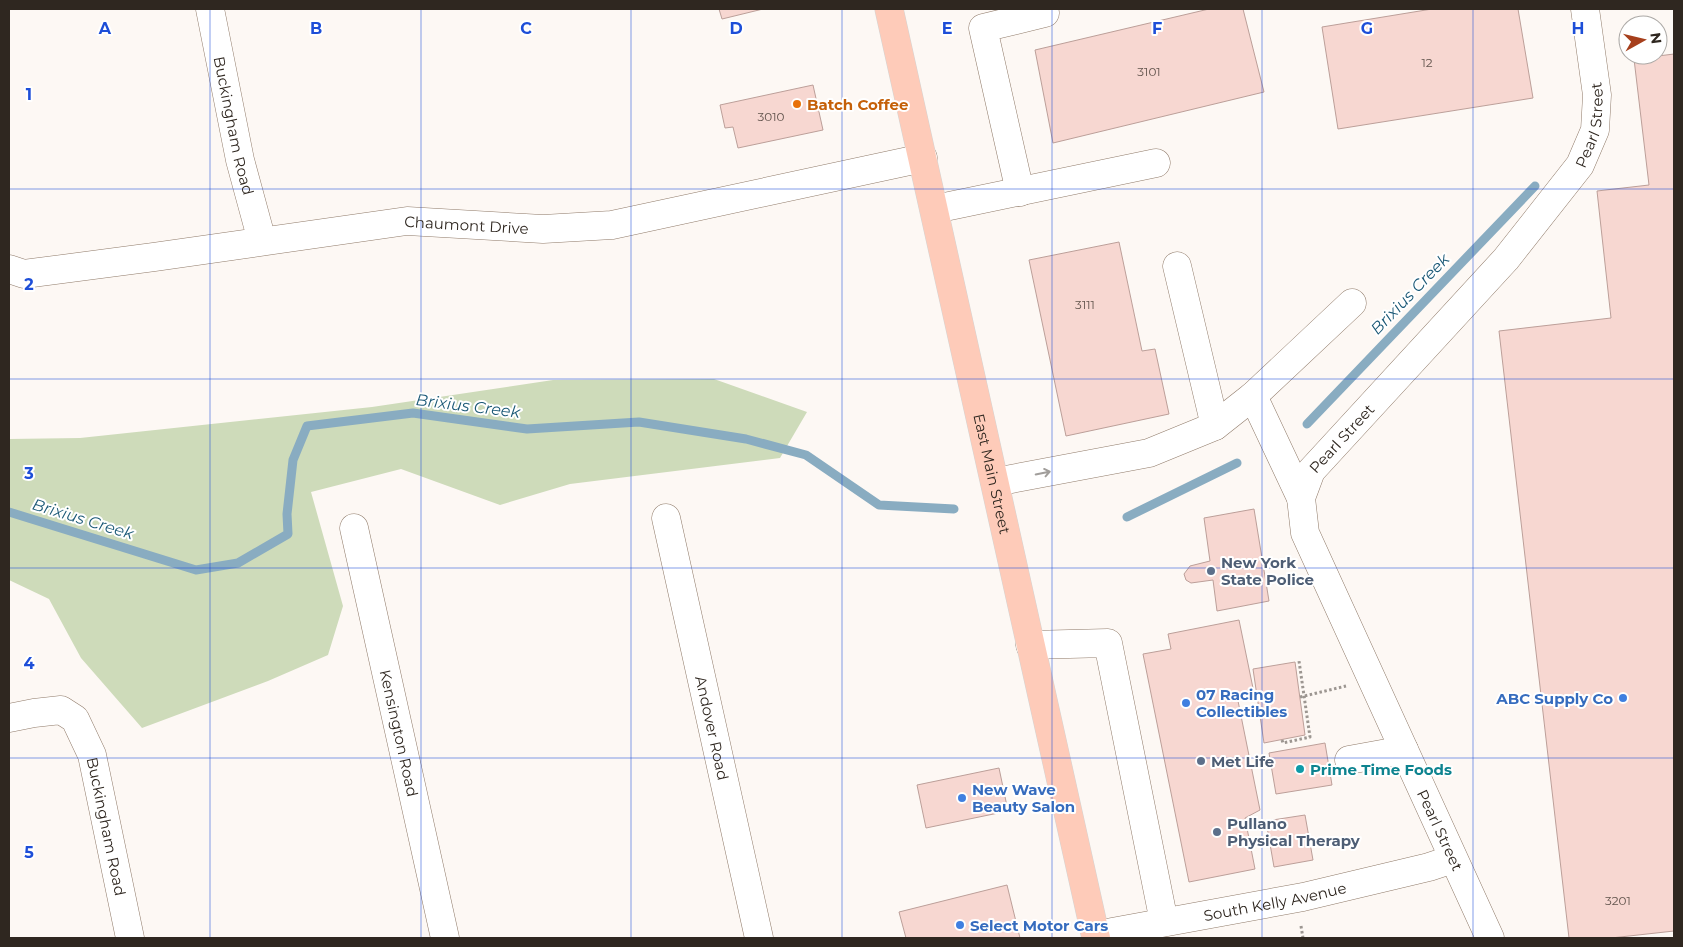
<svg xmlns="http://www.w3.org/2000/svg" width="1683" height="947" viewBox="0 0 1683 947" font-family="Montserrat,sans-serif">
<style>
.green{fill:#cedbba}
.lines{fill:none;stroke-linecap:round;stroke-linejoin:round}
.stream{stroke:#89acc1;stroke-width:9}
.building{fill:#f7d7d1;stroke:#bc9f99}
.minor-casing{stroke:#907b6a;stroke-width:29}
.major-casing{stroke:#d5d4d2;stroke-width:29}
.path{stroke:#9c9691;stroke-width:3;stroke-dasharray:2.5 2.5;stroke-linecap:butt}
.minor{stroke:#fff;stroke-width:28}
.major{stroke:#fecbb9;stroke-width:28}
.oneway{stroke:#a19e9b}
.grid{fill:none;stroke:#1d4ed8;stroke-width:1;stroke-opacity:0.55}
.food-dot{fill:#e8710a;stroke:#fff;stroke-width:2}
.service-dot{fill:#5c6f8a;stroke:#fff;stroke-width:2}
.shop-dot{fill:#3f7fe0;stroke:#fff;stroke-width:2}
.culture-dot{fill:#0f9aa8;stroke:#fff;stroke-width:2}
.labels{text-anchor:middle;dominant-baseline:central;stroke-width:4;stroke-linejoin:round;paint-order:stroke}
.number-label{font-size:12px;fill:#61534c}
.food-label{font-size:15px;font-weight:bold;fill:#c56008;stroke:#fff;text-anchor:start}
.street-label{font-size:15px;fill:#2f2720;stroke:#fff}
.service-label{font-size:15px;font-weight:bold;fill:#4e5e75;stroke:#fff;text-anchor:start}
.shop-label{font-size:15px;font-weight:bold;fill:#366cbe;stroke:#fff;text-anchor:start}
.culture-label{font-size:15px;font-weight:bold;fill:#0d838f;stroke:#fff;text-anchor:start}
.water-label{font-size:16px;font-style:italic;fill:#1a5876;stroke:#fff}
.grid-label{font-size:16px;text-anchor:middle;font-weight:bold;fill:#1d4ed8;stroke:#fff;stroke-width:4;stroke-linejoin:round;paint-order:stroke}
</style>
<rect width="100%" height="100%" fill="#fdf8f4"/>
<!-- green -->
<path class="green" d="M714 379 807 412 780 458 570 484 500 505 401 469 311 492 343 606 328 655 268 681 142 728 81 658 49 599 9 580V439L80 438 372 407 553 380Z"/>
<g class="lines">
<!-- stream -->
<path class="stream" d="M1307 424 1535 186
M9 512 196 570 238 563 288 534 287 514 293 460 307 426 413 413 527 429 639 422 746 439 806 455 879 505 954 509
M1127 517 1237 463"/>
</g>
<!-- building -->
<path class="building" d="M719 9H763L722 19Z
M1209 9H1243L1264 92 1053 143 1035 50Z
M1432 9H1518L1533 98 1338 129 1322 27Z
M1674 54V931L1611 938H1569L1499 331 1611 318 1597 191 1649 185 1634 59Z
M813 85 823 130 738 148 733 127 725 128 720 105Z
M1119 242 1142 351 1155 349 1169 414 1066 436 1029 260Z
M1254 509 1269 601 1217 611 1213 580 1191 583 1186 580 1184 574 1190 566 1210 561 1204 518Z
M1239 620 1254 693 1237 696 1260 810 1245 818 1255 869 1189 882 1143 654 1171 649 1168 634Z
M1295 662 1305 735 1264 743 1253 669Z
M1325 743 1332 785 1276 794 1269 753Z
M999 768 1008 811 926 828 917 785Z
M1305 815 1313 860 1274 867 1266 821Z
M1007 885 1020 938H906L899 912Z"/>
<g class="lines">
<defs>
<g id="minor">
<path id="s1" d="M210 9 240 160 262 241"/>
<path d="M1020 192 983 28 1045 13 1044 9"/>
<path d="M935 209 1156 163"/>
<path d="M1177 266 1215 426"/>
<path id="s2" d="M9 269 24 274 154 257 407 221 543 229 612 225 923 158"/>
<path d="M1253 396 1301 498"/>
<path d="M995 482 1149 453 1215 426 1253 396 1352 303"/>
<path id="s3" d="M666 518 759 938"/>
<path id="s4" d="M354 528 445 938"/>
<path d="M1030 645 1108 643 1164 922"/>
<path id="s5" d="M9 718 34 713 61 710 75 719 92 755 130 938"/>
<path d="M1349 760 1404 750"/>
<path id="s6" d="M1096 935 1303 897 1429 867 1453 859"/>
<path id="s7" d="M1490 938 1305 533 1301 498 1311 471 1506 259 1580 165 1595 130 1597 95 1585 9"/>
</g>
<g id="major">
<path id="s8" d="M889 9 1096 938"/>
</g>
</defs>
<!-- minor casing -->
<use href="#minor" class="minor-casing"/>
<!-- major casing -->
<use href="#major" class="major-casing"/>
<!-- path -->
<path class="path" d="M1300 697 1346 686
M1282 740 1283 743 1310 737 1299 661
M1301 926 1303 938"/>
<!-- minor -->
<use href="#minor" class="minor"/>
<!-- major -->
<use href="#major" class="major"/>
</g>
<!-- one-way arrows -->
<defs><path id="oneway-shaft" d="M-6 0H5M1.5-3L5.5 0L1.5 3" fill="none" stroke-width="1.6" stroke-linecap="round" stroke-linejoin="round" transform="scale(1.25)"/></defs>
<use class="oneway" href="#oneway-shaft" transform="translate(1043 473) rotate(-11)"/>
<!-- grid -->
<path class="grid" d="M210 9V938M421 9V938M631 9V938M842 9V938M1052 9V938M1262 9V938M1473 9V938M9 189H1674M9 379H1674M9 568H1674M9 758H1674"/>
<!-- markers -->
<circle class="food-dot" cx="797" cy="104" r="5"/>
<g class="service-dot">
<circle cx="1211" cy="571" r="5"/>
<circle cx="1201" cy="761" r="5"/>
<circle cx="1217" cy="832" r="5"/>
</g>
<g class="shop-dot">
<circle cx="1623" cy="698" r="5"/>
<circle cx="1186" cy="703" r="5"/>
<circle cx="962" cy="798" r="5"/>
<circle cx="960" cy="925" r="5"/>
</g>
<circle class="culture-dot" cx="1300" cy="769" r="5"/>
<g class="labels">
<!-- number labels -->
<g class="number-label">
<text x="1427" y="62">12</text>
<text x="1149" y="71">3101</text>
<text x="771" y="116">3010</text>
<text x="1085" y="304">3111</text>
<text x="1618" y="900">3201</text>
</g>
<!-- food labels -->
<g class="food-label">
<text x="807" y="104">Batch Coffee</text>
</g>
<!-- street labels -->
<g class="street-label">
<text stroke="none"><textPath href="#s7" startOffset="959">Pearl Street</textPath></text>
<text stroke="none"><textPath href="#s1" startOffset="119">Buckingham Road</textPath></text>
<text stroke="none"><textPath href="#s2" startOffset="462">Chaumont Drive</textPath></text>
<text stroke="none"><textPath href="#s7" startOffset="554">Pearl Street</textPath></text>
<text stroke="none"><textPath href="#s8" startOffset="476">East Main Street</textPath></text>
<text stroke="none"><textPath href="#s3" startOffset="215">Andover Road</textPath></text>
<text stroke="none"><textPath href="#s4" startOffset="210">Kensington Road</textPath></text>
<text stroke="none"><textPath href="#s5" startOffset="182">Buckingham Road</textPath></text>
<text transform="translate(1440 830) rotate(65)">Pearl Street</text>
<text stroke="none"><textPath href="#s6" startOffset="182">South Kelly Avenue</textPath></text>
</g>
<!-- service labels -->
<g class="service-label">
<text x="1221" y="562">New York<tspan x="1221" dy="17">State Police</tspan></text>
<text x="1211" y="761">Met Life</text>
<text x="1227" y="823">Pullano<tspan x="1227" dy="17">Physical Therapy</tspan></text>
</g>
<!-- shop labels -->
<g class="shop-label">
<text x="1196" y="694">07 Racing<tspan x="1196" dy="17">Collectibles</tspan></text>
<text x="1613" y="698" text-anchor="end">ABC Supply Co</text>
<text x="972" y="789">New Wave<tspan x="972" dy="17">Beauty Salon</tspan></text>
<text x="970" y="925">Select Motor Cars</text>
</g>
<!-- culture labels -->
<g class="culture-label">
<text x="1310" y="769">Prime Time Foods</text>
</g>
<!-- water labels -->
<g class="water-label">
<text transform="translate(1410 294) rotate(-46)">Brixius Creek</text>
<text transform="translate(468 406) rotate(7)">Brixius Creek</text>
<text transform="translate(83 519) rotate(17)">Brixius Creek</text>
</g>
</g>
<g class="grid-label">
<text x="105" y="34">A</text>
<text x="316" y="34">B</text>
<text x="526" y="34">C</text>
<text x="736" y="34">D</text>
<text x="947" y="34">E</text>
<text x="1157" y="34">F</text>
<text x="1367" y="34">G</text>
<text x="1578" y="34">H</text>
<text x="29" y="100">1</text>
<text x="29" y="290">2</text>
<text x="29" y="479">3</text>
<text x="29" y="669">4</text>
<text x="29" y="858">5</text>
</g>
<!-- border -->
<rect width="1683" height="947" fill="none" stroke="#2f2720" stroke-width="20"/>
<!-- north arrow -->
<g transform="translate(1643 40) rotate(82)"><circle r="24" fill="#ffffff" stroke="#aca9a6"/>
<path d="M0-4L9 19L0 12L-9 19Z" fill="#a63f1c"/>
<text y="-8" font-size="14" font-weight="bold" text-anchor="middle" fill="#2f2720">N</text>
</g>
</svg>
